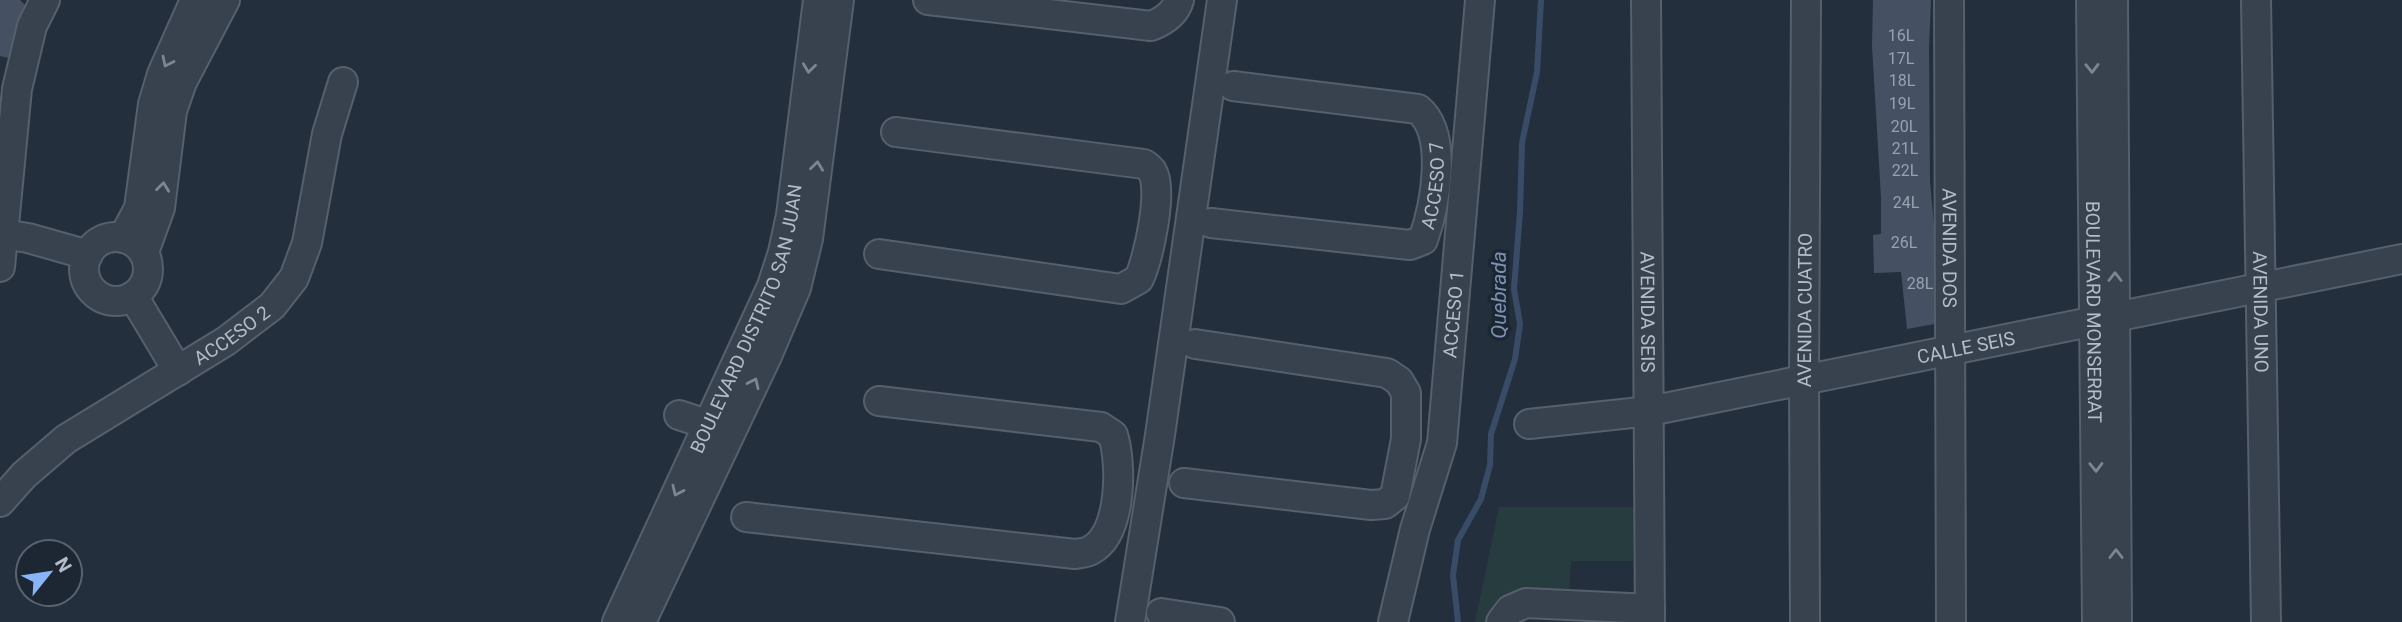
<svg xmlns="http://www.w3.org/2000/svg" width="2402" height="622" viewBox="0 0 2402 622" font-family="Roboto,sans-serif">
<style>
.green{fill:#263c3f}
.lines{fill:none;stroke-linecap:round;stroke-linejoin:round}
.stream{stroke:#394c67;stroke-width:6}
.building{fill:#455162}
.minor-casing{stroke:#565f6c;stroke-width:32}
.minor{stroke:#38414e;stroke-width:28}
.oneway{stroke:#7c8592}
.labels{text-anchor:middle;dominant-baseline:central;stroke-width:7;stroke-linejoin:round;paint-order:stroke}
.number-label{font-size:16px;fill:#98a1af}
.street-label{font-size:19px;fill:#b4bcc9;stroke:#1d2633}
.water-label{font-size:21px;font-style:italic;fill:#7c92b1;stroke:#1d2633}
</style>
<rect width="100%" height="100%" fill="#242f3e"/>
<!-- green -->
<path class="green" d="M1499 507H1634L1633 561H1571L1569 591 1511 593C1497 600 1498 608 1497 622H1475Z"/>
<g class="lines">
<!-- stream -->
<path class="stream" d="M1458 622 1453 575 1458 540 1481 499 1490 465 1491 434 1515 359 1520 324 1514 289 1520 212 1522 143 1537 72 1541 0"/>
</g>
<!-- building -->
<path class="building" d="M0 0H20L26 6 13 59 0 56Z
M1873 0H1931L1929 47 1930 181 1938 272 1940 323 1907 329 1901 272 1874 273 1873 235 1881 234V197L1872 46Z"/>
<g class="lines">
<defs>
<g id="minor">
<path d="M928 0 1151 26C1164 21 1175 14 1179 0"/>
<path id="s1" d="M1646 0 1650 622"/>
<path id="s2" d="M1949 0 1951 622"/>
<path id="s3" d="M2091 0 2097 622"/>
<path d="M2113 0 2117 622"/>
<path id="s4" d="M2256 0 2266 622"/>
<path id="s5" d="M1211 223 1410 245 1423 240C1435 206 1449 134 1418 109L1233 86"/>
<path d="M3 234 28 238 88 255"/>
<circle cx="116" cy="269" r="32"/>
<path d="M123 238 139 208 153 104 162 74 195 0"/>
<path d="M144 252 160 208 172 111 182 82 225 0"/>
<path d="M879 254 1121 289 1139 279C1148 259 1164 190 1152 171 1150 168 1147 166 1144 164L896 132"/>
<path d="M0 267 17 89 32 26 45 0"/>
<path d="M133 296 178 371"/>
<path d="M679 415 724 430"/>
<path id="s6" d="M1529 424 1650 411 2402 259"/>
<path d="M1184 483 1371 505 1385 504 1395 496 1406 439V393L1399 381 1387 373 1195 344"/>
<path id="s7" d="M0 502 24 475 66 439 226 341 272 306 294 278 307 243 327 134 343 82"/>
<path d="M746 517 1075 554C1080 553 1087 553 1091 550 1122 534 1122 464 1113 435L1101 427 879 401"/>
<path d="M1161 613 1220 622"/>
<path id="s8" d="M617 622 772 286 783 252 791 215 818 0"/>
<path d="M641 622 767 356 796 288 808 239 839 0"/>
<path d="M1130 622 1160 435 1222 0"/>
<path id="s9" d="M1393 622 1415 529 1442 443 1480 0"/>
<path d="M1501 622 1510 610 1526 603 1650 609"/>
<path id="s10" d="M1805 622 1804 381 1806 0"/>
</g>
</defs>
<!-- minor casing -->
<use href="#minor" class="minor-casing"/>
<!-- minor -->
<use href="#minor" class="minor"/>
</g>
<!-- one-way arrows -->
<defs><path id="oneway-chevron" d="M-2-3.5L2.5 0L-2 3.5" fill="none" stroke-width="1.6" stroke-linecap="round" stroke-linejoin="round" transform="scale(1.75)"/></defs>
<g class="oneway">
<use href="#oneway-chevron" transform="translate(167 62) rotate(116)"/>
<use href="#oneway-chevron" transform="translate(809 68) rotate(97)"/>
<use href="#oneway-chevron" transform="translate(2092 68) rotate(89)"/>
<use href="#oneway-chevron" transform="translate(817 166) rotate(-83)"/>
<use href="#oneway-chevron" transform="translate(163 187) rotate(-83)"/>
<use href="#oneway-chevron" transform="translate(2115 277) rotate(-90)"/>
<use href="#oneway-chevron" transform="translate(754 383) rotate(-65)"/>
<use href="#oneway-chevron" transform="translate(2096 467) rotate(89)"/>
<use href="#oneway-chevron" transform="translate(677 491) rotate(115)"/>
<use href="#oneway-chevron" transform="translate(2116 554) rotate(-90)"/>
</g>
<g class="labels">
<!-- number labels -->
<g class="number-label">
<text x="1901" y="35">16L</text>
<text x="1901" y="58">17L</text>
<text x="1902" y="80">18L</text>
<text x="1902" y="103">19L</text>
<text x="1904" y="126">20L</text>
<text x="1905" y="148">21L</text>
<text x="1905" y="170">22L</text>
<text x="1906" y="202">24L</text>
<text x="1904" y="242">26L</text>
<text x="1920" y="283">28L</text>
</g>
<!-- street labels -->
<g class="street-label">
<text stroke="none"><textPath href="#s5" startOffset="270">ACCESO 7</textPath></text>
<text stroke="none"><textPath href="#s2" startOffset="248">AVENIDA DOS</textPath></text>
<text stroke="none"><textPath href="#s1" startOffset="312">AVENIDA SEIS</textPath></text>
<text stroke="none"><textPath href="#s10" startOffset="312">AVENIDA CUATRO</textPath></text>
<text stroke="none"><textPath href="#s3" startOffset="312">BOULEVARD MONSERRAT</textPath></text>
<text stroke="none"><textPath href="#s4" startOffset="312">AVENIDA UNO</textPath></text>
<text stroke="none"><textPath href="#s9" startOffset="315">ACCESO 1</textPath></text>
<text stroke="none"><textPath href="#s8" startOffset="331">BOULEVARD DISTRITO SAN JUAN</textPath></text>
<text stroke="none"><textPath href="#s7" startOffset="287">ACCESO 2</textPath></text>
<text stroke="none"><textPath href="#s6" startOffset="444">CALLE SEIS</textPath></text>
</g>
<!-- water labels -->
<g class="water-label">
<text transform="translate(1499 295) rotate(-90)">Quebrada</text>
</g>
</g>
<!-- north arrow -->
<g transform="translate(49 573) rotate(60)"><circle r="33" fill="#1d2633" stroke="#59626f" stroke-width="2"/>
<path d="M0-5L12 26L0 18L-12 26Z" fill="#8ab4f8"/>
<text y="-10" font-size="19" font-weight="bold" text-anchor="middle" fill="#b4bcc9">N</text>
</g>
</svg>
